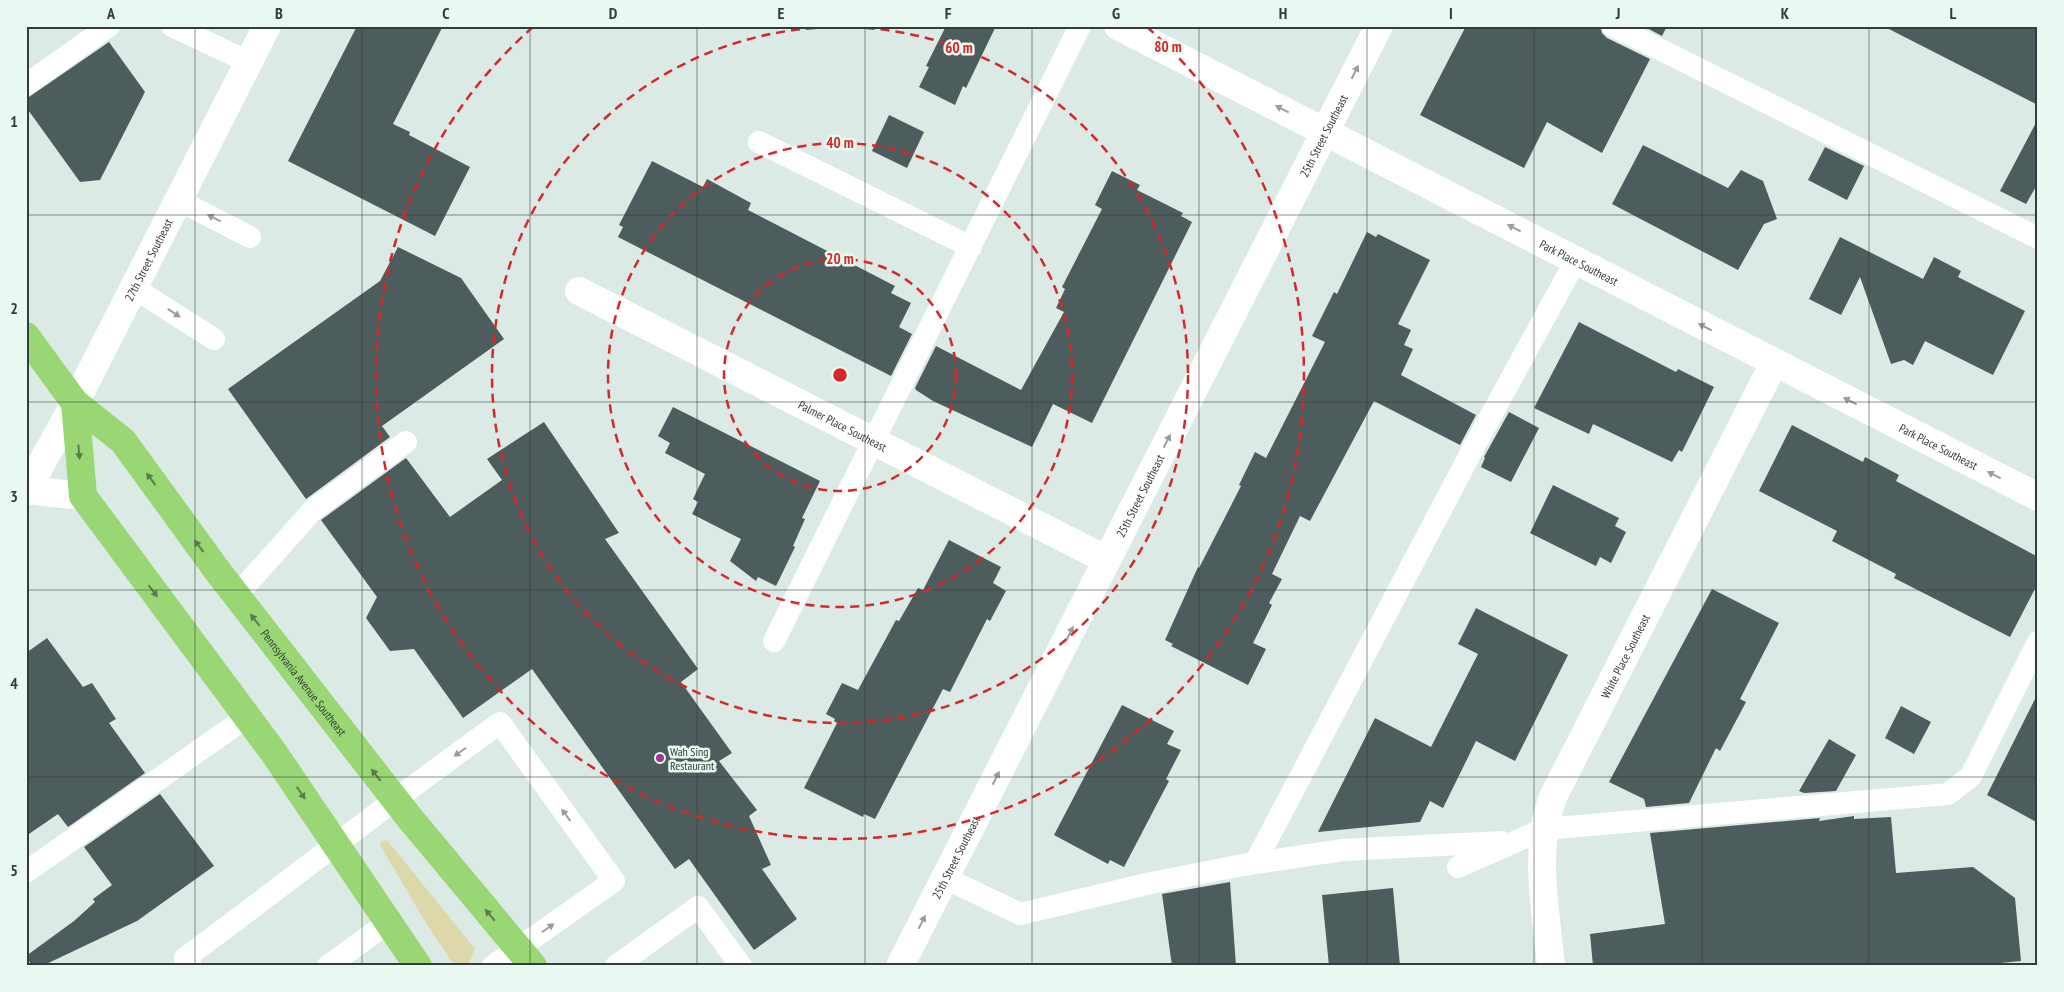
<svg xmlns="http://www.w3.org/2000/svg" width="2064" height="992" viewBox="0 0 2064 992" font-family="'PT Sans Narrow',sans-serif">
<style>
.green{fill:#dcd8a9}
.building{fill:#4d5c5c}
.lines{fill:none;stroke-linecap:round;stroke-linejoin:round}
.service{stroke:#fff;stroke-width:22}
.minor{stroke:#fff;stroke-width:28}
.tertiary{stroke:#fff;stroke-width:28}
.trunk{stroke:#98d773;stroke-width:28}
.oneway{fill:#9a9d9c}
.oneway2{fill:#5d7950}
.grid{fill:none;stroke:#353b39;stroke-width:1;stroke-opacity:0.55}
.ring{fill:none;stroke:#d62828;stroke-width:2.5;stroke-dasharray:9 6}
.poi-dot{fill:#9a359b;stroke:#e9f8f1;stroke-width:2}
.labels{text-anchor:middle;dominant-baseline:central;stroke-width:5;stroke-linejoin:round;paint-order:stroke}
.street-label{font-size:12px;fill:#353b39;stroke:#e9f8f1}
.poi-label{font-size:12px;fill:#353b39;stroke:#e9f8f1;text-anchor:start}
.centre{fill:#d62828;stroke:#e9f8f1;stroke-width:2.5}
.ring-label{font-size:15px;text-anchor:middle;font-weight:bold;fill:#d62828;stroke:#e9f8f1;stroke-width:5;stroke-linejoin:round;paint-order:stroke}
.neatline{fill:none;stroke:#353b39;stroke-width:2}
.grid-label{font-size:16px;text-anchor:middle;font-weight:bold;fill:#353b39}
</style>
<rect width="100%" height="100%" fill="#dbeae4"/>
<!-- green -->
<path class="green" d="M387 840 475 949 468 965 459 966 453 963 426 923 380 845V842Z"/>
<!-- building -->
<path class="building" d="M357 26H443L393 124 410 132 409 135 470 167 435 236 288 161Z
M946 26H996L966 88 963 86 955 105 919 87 929 67 926 66Z
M1466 26H1600L1602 33 1607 38 1650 59 1602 153 1547 122 1524 168 1420 115Z
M1643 26H1667L1662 36Z
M1883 26H2038V105Z
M109 42 145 92 100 180 80 182 26 107V99Z
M889 115 924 132 907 168 872 151Z
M2038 119V183L2026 204 2000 191Z
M1643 145 1728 188 1741 170 1763 181 1777 219 1764 224 1738 270 1612 204Z
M1825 147 1864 166 1847 200 1808 180Z
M652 161 703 187 707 179 751 203 748 210 895 286 891 293 911 303 899 327 912 334 891 376 618 237 623 227 619 225Z
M1112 171 1140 185 1137 190 1183 213 1181 216 1192 222 1092 423 1053 404 1032 447 933 401 916 390 915 388 936 346 1021 390 1064 312 1056 308 1065 289 1062 287 1102 209 1095 205Z
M1367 232 1376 237 1378 234 1430 260 1398 324 1411 330 1404 345 1413 349 1401 375 1476 415 1460 445 1374 401 1310 521 1300 516 1272 574 1282 579 1269 603 1272 605 1253 643 1266 649 1248 685 1171 646 1173 644 1165 640 1198 567 1199 568 1241 486 1239 485 1255 452 1266 458 1325 342 1312 336 1334 292 1337 294Z
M1840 237 1923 279 1934 257 1961 271 1958 277 2025 311 1993 375 1925 341 1913 365 1904 360 1891 364 1860 277 1841 315 1809 299Z
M398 247 461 278 504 339 382 426 390 437 306 499 228 389 380 281Z
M1579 322 1676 372 1678 369 1714 387 1682 452 1679 450 1672 462 1593 424 1589 434 1534 408Z
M673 407 820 481 802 518 805 519 793 546 795 547 776 586 758 577 756 581 730 561 741 539 692 514 698 502 693 499 705 474 665 453 670 443 658 436Z
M1509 412 1539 428 1511 482 1481 467 1485 458 1484 457Z
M544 422 619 533 605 539 698 669 681 682 732 753 719 761 757 810 749 816 771 865 762 869 797 919 754 950 689 859 675 869 532 669 463 718 414 649 390 651 366 618 377 597 321 520 406 458 450 517 502 480 487 459Z
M1792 425 1863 462 1865 457 1899 475 1896 481 2038 557V583L2010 637 1894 578 1896 574 1832 541 1837 531 1759 491Z
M1553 485 1619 518 1615 526 1626 532 1611 563 1600 557 1596 566 1530 533Z
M949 540 1001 567 993 583 1006 591 990 621 987 619 950 692 943 689 875 819 864 814 863 817 804 788 837 723 834 721 835 719 826 714 842 683 858 690 896 620 899 621 918 588 923 590Z
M1712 589 1779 623 1740 699 1746 702 1720 751 1716 748 1689 803 1646 807 1644 799 1609 782Z
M1476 608 1568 655 1515 761 1476 741 1443 808 1430 801 1420 822 1318 832 1375 718 1431 747 1478 654 1458 644Z
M47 638 83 687 92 683 116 719 109 723 145 773 68 827 58 814 26 836V653Z
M2038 693V823L1987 795Z
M1122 705 1174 731 1167 744 1181 750 1166 779 1169 781 1124 867 1110 860 1108 864 1054 835Z
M1901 706 1931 722 1914 754 1885 738Z
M1829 739 1856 755 1836 791 1804 793 1799 791Z
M160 794 214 866 137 921 42 966H32L26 956 74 921 95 902 93 899 112 885 84 847Z
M1854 816V819L1891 817 1896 873 1973 867 2015 898 2021 961 1970 966H1593L1590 934 1665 924 1650 833 1820 818 1819 821Z
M1230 882 1236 966H1172L1162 894Z
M1393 888 1400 966H1329L1322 895Z"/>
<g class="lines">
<!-- service -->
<path class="service" d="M172 26 249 62
M1613 26 2038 238
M26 85 109 26
M759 142 971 247
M178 200 250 237
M134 288 214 339
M236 596 313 510 406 442
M774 641 1080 26
M1255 863 1476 443 1576 260
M1458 867 1544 829 1948 794 1971 776 2038 642
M26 872 247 717
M945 878 1020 914 1151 883 1243 865 1343 850 1502 842
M191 966 185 958C291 880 393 799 500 723L614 881 493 966
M328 966 389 922
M616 966 698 907 741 966"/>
<!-- minor -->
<g class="minor">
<path id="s1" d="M1118 26 2038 497"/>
<path id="s2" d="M579 291 1107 560"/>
<path d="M26 490 83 496"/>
<path d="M26 491 75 403"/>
<path id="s3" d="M1551 966C1546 910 1533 853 1552 799L1774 363"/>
</g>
<!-- tertiary -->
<g class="tertiary">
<path id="s4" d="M75 403 267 26"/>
<path id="s5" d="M900 966 1379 26"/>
</g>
<!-- trunk -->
<g class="trunk">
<path id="s6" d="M26 336 75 403 123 441 219 573 408 816 533 966"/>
<path d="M75 403 83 496 274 753 418 966"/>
</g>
</g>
<!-- one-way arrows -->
<defs><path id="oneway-solid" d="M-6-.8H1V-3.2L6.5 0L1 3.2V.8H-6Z" transform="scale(1.25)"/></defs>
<g class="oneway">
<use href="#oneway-solid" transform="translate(1355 72) rotate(-63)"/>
<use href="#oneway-solid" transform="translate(1282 109) rotate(-153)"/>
<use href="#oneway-solid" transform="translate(214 218) rotate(-153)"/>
<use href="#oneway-solid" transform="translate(1514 228) rotate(-153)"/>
<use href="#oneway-solid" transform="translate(174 313) rotate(33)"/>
<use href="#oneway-solid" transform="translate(1705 327) rotate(-153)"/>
<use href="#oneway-solid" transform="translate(1850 401) rotate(-153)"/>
<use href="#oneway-solid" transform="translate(1167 441) rotate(-63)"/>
<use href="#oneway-solid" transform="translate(1994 475) rotate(-153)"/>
<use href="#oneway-solid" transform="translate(1070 633) rotate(-63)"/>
<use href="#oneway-solid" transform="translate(460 752) rotate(145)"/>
<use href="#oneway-solid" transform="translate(996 778) rotate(-63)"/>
<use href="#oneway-solid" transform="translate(566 815) rotate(-126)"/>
<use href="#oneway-solid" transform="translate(922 922) rotate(-63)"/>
<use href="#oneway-solid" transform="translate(548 928) rotate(-35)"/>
</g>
<g class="oneway2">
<use href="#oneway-solid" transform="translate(79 452) rotate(85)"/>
<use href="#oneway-solid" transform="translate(151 479) rotate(-126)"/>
<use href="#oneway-solid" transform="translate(199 546) rotate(-126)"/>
<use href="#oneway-solid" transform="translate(153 591) rotate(53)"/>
<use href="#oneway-solid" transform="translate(255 620) rotate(-128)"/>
<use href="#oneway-solid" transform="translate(376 775) rotate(-128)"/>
<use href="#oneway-solid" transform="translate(301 793) rotate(56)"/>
<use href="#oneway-solid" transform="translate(490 915) rotate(-130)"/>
</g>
<!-- grid -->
<path class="grid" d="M195 26V966M362 26V966M530 26V966M697 26V966M865 26V966M1032 26V966M1199 26V966M1367 26V966M1534 26V966M1702 26V966M1869 26V966M26 215H2038M26 402H2038M26 590H2038M26 777H2038"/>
<!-- distance rings -->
<g class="ring">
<circle cx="840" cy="375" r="116"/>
<circle cx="840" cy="375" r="232"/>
<circle cx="840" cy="375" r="348"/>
<path d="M1147 27A464 464 0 1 1 533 27"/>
</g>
<!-- markers -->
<circle class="poi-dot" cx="660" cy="758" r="5"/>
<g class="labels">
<!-- street labels -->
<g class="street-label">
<text stroke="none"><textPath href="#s5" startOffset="932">25th Street Southeast</textPath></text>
<text stroke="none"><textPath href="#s4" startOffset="161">27th Street Southeast</textPath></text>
<text stroke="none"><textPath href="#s1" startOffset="518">Park Place Southeast</textPath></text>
<text stroke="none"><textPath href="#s2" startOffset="296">Palmer Place Southeast</textPath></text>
<text stroke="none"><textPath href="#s1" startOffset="922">Park Place Southeast</textPath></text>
<text stroke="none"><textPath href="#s5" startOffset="528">25th Street Southeast</textPath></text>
<text stroke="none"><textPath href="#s3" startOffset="329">White Place Southeast</textPath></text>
<text stroke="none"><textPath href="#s6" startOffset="446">Pennsylvania Avenue Southeast</textPath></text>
<text stroke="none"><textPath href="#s5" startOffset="122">25th Street Southeast</textPath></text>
</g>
<!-- poi labels -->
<g class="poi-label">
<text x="670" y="751">Wah Sing<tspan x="670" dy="14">Restaurant</tspan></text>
</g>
</g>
<circle cx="840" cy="375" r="8" class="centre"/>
<g class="ring-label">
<text x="1168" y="52">80 m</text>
<text x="959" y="53">60 m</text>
<text x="840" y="148">40 m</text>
<text x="840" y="264">20 m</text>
</g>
<!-- border -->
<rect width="2064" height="992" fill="none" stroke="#e9f8f1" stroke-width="55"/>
<rect x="28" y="28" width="2008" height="936" class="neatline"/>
<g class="grid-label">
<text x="111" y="19">A</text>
<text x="279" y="19">B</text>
<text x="446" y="19">C</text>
<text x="613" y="19">D</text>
<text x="781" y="19">E</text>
<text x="948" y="19">F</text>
<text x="1116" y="19">G</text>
<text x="1283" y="19">H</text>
<text x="1451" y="19">I</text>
<text x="1618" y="19">J</text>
<text x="1785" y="19">K</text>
<text x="1953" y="19">L</text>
<text x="14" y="127">1</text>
<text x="14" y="314">2</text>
<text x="14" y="502">3</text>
<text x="14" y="689">4</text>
<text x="14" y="876">5</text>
</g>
</svg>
